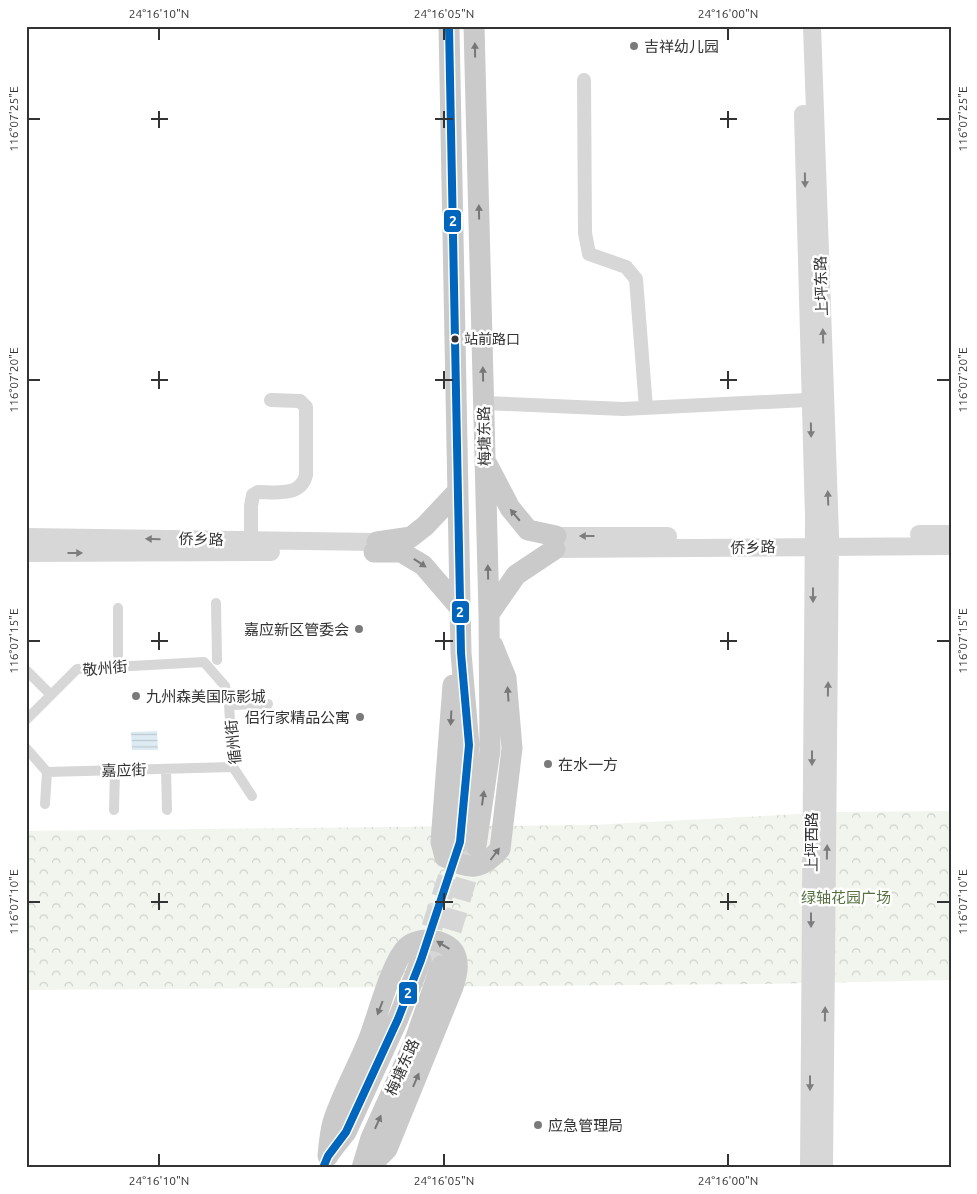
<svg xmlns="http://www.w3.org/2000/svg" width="977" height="1194" viewBox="0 0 977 1194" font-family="Ubuntu,'Noto Sans SC',sans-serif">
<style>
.park{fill:url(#park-crowns)}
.water{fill:url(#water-rules)}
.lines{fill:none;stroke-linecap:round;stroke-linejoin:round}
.primary-tunnel{stroke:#d6d6d6;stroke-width:21;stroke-dasharray:21 11;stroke-linecap:butt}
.pedestrian{stroke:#d7d7d7;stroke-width:10}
.minor{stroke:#d7d7d7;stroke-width:14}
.tertiary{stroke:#d7d7d7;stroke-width:18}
.primary{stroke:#cacaca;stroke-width:21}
.bus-1-casing{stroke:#fff;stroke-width:11}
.bus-1{stroke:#0065bd;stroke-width:8}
.oneway{fill:#777}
.oneway2{fill:#7d7d7d}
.ticks{fill:none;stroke:#333;stroke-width:2}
.poi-dot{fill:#7a7a7a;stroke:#fff;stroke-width:2}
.bus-dot{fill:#333;stroke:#fff;stroke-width:2}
.labels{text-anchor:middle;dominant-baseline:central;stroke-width:5;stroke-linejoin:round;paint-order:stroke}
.bus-label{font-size:14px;fill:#333;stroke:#fff;text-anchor:start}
.poi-label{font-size:15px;fill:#333;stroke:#fff;text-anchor:start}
.street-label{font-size:15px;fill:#333;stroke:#fff}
.park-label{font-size:15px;fill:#56703f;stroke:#fff}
.line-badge{stroke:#fff;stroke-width:2}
.badge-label{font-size:14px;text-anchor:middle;font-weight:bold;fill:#fff}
.neatline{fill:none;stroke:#333;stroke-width:2}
.ticks-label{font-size:12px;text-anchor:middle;fill:#333}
</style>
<defs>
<pattern id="park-crowns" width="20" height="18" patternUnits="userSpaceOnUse" patternTransform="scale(1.25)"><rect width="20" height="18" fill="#f1f5ed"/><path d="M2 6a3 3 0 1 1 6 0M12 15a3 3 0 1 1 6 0" fill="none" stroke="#cfd2cc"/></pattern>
<pattern id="water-rules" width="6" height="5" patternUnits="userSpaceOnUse" patternTransform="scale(1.25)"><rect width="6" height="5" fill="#ddebf3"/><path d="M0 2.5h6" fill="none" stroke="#becad1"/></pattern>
</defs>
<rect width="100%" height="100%" fill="#fff"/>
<!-- park -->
<path class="park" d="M951 811V980L763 984 26 990V831L591 825 839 812Z"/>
<!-- water -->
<path class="water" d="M157 731 158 750H132L131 732Z"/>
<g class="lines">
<!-- primary-tunnel -->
<path class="primary-tunnel" d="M422 958 459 844
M442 961 475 849"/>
<!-- pedestrian -->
<path class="pedestrian" d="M216 603 217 660
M118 608V655
M26 670 50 694
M229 705 268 704
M26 720 77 669 204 662 225 686 229 705 233 767 252 796
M26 748 47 772 233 767
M166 769 167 810
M45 804 47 772
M114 810 115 770"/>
<!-- minor -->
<path class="minor" d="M584 80 585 233 589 254 626 267 636 279 646 408
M484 403 623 409 807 400
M251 540V506L253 495 258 492C276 492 301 497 306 475V407L300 401 271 400"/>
<!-- tertiary -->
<path class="tertiary" d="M812 26 830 535 824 1168
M803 114 814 518 809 1168
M919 534H951
M556 536H668
M26 537 376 542
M555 549 951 546
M26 553 271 552"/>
<!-- primary -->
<path class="primary" d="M449 26 461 653 469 745 460 842
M474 26 489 614 490 750 476 846
M487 464 510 508 528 530 556 536
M377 542 411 537 425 526 458 491
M374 552H401L423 565 460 608
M489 614 516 575 555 549
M453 685 441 842 445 857C470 870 481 871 500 849L512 748 506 678 493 646
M328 1155 346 1132 398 1019 421 960
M328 1156C329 1145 330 1132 333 1122 342 1094 357 1068 368 1041 377 1019 391 962 407 947 420 935 451 939 456 957 459 967 456 977 453 987L387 1149 368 1168
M362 1168 371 1138 414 1043 441 966"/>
<defs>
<path id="bus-1" d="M323 1168 328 1156 346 1132 398 1019 421 960 460 842 469 745 461 653 449 26"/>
</defs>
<!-- bus-1 casing -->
<use href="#bus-1" class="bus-1-casing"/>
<!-- bus-1 -->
<use href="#bus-1" class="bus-1"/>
</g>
<!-- one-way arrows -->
<defs><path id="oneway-solid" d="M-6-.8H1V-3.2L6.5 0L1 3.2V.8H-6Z" transform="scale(1.25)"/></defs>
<g class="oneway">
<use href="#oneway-solid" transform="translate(475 50) rotate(-91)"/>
<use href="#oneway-solid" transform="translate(479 212) rotate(-91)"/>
<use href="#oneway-solid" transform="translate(483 374) rotate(-91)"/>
<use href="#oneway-solid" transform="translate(515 515) rotate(-130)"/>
<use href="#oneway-solid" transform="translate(420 563) rotate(34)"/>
<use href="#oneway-solid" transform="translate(488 572) rotate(-91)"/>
<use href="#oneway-solid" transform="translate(508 694) rotate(-94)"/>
<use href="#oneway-solid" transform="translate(451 718) rotate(93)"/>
<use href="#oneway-solid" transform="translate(483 798) rotate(-82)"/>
<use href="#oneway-solid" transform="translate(495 854) rotate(-53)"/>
<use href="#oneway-solid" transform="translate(443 945) rotate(-149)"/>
<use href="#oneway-solid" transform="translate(380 1008) rotate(111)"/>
<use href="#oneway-solid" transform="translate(416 1080) rotate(-67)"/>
<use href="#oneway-solid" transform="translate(378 1122) rotate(-66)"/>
</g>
<g class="oneway2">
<use href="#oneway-solid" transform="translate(805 180) rotate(89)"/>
<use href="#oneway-solid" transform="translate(823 336) rotate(-92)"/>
<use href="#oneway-solid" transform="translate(811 430) rotate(89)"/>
<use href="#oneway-solid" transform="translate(828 498) rotate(-92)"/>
<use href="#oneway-solid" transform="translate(587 536) rotate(180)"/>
<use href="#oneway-solid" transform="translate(153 539) rotate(-179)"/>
<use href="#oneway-solid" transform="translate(75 553)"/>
<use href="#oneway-solid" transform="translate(813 595) rotate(90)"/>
<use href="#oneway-solid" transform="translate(828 689) rotate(-89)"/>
<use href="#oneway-solid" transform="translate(812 758) rotate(90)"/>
<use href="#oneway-solid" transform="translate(827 852) rotate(-89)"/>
<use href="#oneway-solid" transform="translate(811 920) rotate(90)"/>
<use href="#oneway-solid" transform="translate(825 1014) rotate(-89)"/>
<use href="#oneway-solid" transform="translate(810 1083) rotate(90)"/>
</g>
<!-- ticks -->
<path class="ticks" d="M159 28V40M444 28V40M728 28V40M159 111V128M444 111V128M728 111V128M28 119H40M151 119H168M435 119H453M720 119H737M937 119H950M159 371V389M444 371V389M728 371V389M28 380H40M151 380H168M435 380H453M720 380H737M937 380H950M159 632V650M444 632V650M728 632V650M28 641H40M151 641H168M435 641H453M720 641H737M937 641H950M159 893V910M444 893V910M728 893V910M28 902H40M151 902H168M435 902H453M720 902H737M937 902H950M159 1154V1166M444 1154V1166M728 1154V1166"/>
<!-- markers -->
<g class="poi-dot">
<circle cx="634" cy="46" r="5"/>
<circle cx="359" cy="629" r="5"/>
<circle cx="136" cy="696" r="5"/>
<circle cx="360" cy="717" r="5"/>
<circle cx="548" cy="764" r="5"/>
<circle cx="538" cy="1125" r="5"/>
</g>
<circle class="bus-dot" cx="455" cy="339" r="4.5"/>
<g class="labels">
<!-- bus labels -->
<g class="bus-label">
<text x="464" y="339">站前路口</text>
</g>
<!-- poi labels -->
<g class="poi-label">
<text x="644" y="46">吉祥幼儿园</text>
<text x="349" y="629" text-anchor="end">嘉应新区管委会</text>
<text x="146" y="696">九州森美国际影城</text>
<text x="350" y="717" text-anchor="end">侣行家精品公寓</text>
<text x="558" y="764">在水一方</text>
<text x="548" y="1125">应急管理局</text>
</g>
<!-- street labels -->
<g class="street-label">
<text transform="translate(821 286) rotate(-92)">上坪东路</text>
<text transform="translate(484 436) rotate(-91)">梅塘东路</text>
<text transform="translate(201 539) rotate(1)">侨乡路</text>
<text transform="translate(753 547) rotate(-1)">侨乡路</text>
<text transform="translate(105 668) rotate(-5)">敬州街</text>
<text transform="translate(233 742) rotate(-96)">循州街</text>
<text transform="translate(124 770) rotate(-1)">嘉应街</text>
<text transform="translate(811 842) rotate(-90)">上坪西路</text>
<text transform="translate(402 1067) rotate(-66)">梅塘东路</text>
</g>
<!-- park labels -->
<g class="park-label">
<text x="846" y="897">绿轴花园广场</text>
</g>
</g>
<g class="line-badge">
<rect x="443" y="209" width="19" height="24" rx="5" fill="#0065bd"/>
<rect x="451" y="600" width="19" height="24" rx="5" fill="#0065bd"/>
<rect x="398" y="981" width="20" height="24" rx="5" fill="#0065bd"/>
</g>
<g class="badge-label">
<text x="453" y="226">2</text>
<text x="460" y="617">2</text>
<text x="408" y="998">2</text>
</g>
<!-- border -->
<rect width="977" height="1194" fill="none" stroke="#ffffff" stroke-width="55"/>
<rect x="28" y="28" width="922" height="1138" class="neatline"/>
<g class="ticks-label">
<text x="159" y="18">24°16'10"N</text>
<text x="444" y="18">24°16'05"N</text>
<text x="728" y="18">24°16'00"N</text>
<text transform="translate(963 119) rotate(-90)" y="4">116°07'25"E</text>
<text transform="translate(14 119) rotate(-90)" y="4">116°07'25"E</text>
<text transform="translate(963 380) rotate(-90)" y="4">116°07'20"E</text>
<text transform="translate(14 380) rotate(-90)" y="4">116°07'20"E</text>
<text transform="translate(963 641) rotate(-90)" y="4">116°07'15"E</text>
<text transform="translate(14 641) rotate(-90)" y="4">116°07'15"E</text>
<text transform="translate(963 902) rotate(-90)" y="4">116°07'10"E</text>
<text transform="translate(14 902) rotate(-90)" y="4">116°07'10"E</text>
<text x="159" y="1185">24°16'10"N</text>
<text x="444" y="1185">24°16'05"N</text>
<text x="728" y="1185">24°16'00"N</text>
</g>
</svg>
